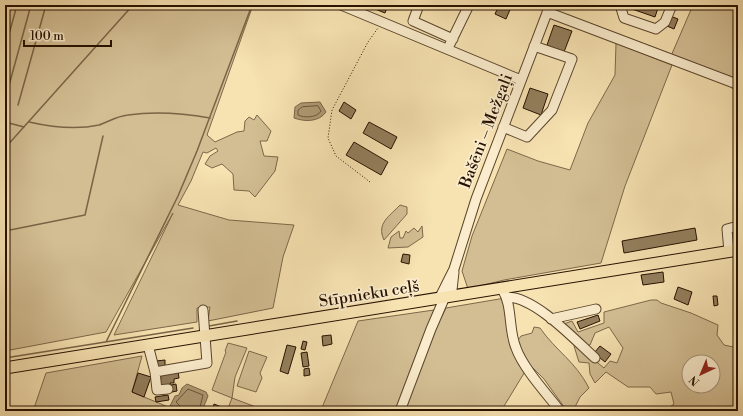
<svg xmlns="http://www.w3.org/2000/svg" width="743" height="416" viewBox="0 0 743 416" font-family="'Libre Bodoni',serif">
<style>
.green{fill:#d3be93;stroke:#7c684a;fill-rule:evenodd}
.water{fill:#b09b75;stroke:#796446}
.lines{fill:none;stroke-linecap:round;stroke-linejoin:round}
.shore{stroke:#6b563a;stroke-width:1}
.stream{stroke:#796446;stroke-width:1.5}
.building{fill:#937e5c;stroke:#261100}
.minor-casing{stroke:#5a452c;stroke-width:11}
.major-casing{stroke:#261100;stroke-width:13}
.path{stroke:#261100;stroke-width:1;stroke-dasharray:1 2;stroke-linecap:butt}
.minor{stroke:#faeccc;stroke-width:9}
.major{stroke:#f7e2b1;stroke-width:11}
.labels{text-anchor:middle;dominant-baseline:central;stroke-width:3.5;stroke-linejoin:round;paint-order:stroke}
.street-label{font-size:16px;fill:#261100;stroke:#faeccc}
</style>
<rect width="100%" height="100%" fill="#f7e2b1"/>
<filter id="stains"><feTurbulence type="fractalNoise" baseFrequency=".005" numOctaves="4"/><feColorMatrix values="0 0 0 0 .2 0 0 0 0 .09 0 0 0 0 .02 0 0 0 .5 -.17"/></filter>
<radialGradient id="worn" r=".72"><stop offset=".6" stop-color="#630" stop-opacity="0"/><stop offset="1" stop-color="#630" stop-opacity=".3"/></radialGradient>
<!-- green -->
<path class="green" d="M5 5H253L207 135 215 142 237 132 244 131 245 121 249 117 254 120 257 115 271 131 267 141H260L264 156 278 157 275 171 255 197 249 191 234 190 233 174 222 164 212 168 205 164 210 156 218 151 216 148 207 153 203 152 191 181 178 205 229 220 294 225 283 257 273 308 208 321 210 307 197 308V322L114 335 173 213 106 332 5 351Z
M693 5H738V79L671 56Z
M616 43 672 65 625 186 601 263 504 280 468 289 462 271 472 236 507 149 538 161 570 170 588 123 615 75Z
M400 205 407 207V214L384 240C376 223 390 216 400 205Z
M422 226 423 237 408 247 388 248 391 237 399 231 400 238H403L406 231 408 233 414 228 418 232Z
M505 298 526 370 501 411H409L405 409 437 326 446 308Z
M651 300H657L661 303 691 313 718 325 717 335 724 345 738 348V411H664L674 404 671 392 656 394 650 387H628L606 372 595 383 590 374 589 363 579 362 574 346 575 344 604 368 610 361 617 363 623 348 609 327 595 333 590 345H585L561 325 572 321 578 332 604 323V312ZM689 362H713V386H689Z
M434 310 395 411H318L321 410 358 321Z
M534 327 540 328C556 351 575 361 589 388L580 397 573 411H567L544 379 525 360 516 343 521 336 532 333Z
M228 343 247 348 235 377 232 398 256 407 255 411H227L232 398 212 390 226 352 225 351Z
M249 351 267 357 260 373 262 378 256 392 237 386Z
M142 356 132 392 178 411H33L46 373Z"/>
<!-- water -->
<path class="water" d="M320 102 326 112C319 122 305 122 294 118L295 107 301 103Z
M187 384 206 392 208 396 202 411H183L170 406 175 396 179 395 182 388Z"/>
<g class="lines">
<!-- shore -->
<path class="shore" d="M318 106 321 111C317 118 304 118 298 115V110L302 107Z
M182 411 181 407 176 402 188 389 203 395 199 411"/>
<!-- stream -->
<path class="stream" d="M5 49 17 5
M5 100 31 5
M18 105 46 5
M5 122 24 127
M29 122C51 127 76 130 99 125 108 122 117 116 128 115 155 111 182 113 210 118
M5 148 133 5
M5 231 85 215 103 136
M209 326 237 321
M106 342 178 196 197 151 252 5
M5 358 193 328"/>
</g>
<!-- building -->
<path class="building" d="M365 5H388L385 13Z
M499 5H512L506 19 495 14Z
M633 5H659L655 17 632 9Z
M670 16 678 19 674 29 667 26Z
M554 25 572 31 564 52 547 45Z
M530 88 548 94 541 115 523 108Z
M344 102 356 110 351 119 339 111Z
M369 122 397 137 391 149 363 133Z
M354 142 388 162 381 175 346 155Z
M695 228 697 240 624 253 622 241Z
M403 254 410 255 409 264 401 262Z
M663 272 664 282 643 285 641 275Z
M678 287 692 292 688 305 674 299Z
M713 296H717L718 305 714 306Z
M598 315 600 321 580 329 577 322Z
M331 335 332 344 323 346 322 336Z
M303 341 307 342 305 350 301 349Z
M287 345 296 347 288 374 280 371Z
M600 346 611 354 605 362 594 353Z
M307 352 309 366 303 367 301 353Z
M165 360V368L157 369 156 361Z
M309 368 310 375 304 376V369Z
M178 371 179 378 174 379V383H170L171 386 159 387 158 379H161L160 374Z
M138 373 151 377 144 397 132 392Z
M176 384 177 391 172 392 171 385Z
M168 395 169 400 156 402 155 397Z
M214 404 224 408 222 411H212Z"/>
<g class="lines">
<defs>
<path id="minor" d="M341 5 521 80
M419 5 413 21 453 39
M620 5 624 18 656 29 665 22 672 5
M547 12 734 83 738 86
M450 44 469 5
M503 127 527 137 552 110 572 59 534 46
M729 252 727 229 738 226
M502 289C513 306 508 329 516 348 523 368 547 394 560 411
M507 297C535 297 574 339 595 358
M444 299 441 295 454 269 476 199 550 5
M551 319 596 309
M148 345 155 372
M168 389 157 390 155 372 207 363 203 310
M400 411 431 329 444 299 452 290 454 272"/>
<path id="major" d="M5 368 738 250"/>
</defs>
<!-- minor casing -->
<use href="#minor" class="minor-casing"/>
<!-- major casing -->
<use href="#major" class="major-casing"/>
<!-- path -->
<path class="path" d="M370 182 336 156 328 138 332 110 368 42 378 28"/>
<!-- minor -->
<use href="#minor" class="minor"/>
<!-- major -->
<use href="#major" class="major"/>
</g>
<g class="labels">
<!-- street labels -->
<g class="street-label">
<text transform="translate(486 131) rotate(-69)">Bašēni – Mežgaļi</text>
<text transform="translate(369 294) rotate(-9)">Stīpnieku ceļš</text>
</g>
</g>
<!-- margin -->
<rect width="743" height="416" fill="none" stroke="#f7e2b1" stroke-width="20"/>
<rect x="6" y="6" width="731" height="404" fill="none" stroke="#261100" stroke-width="2"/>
<rect x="10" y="10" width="723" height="396" fill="none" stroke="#261100"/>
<!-- north arrow -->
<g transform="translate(701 374) rotate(224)"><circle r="19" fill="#faeccc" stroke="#a5947a"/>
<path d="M0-3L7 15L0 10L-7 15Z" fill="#8f2418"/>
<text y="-6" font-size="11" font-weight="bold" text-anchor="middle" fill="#261100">N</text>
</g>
<!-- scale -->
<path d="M24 40v6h87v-6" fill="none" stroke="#261100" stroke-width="2"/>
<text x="30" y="40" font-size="12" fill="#261100" stroke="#faeccc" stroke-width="3" paint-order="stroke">100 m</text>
<rect width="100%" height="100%" filter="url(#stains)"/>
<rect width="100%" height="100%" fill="url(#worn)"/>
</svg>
